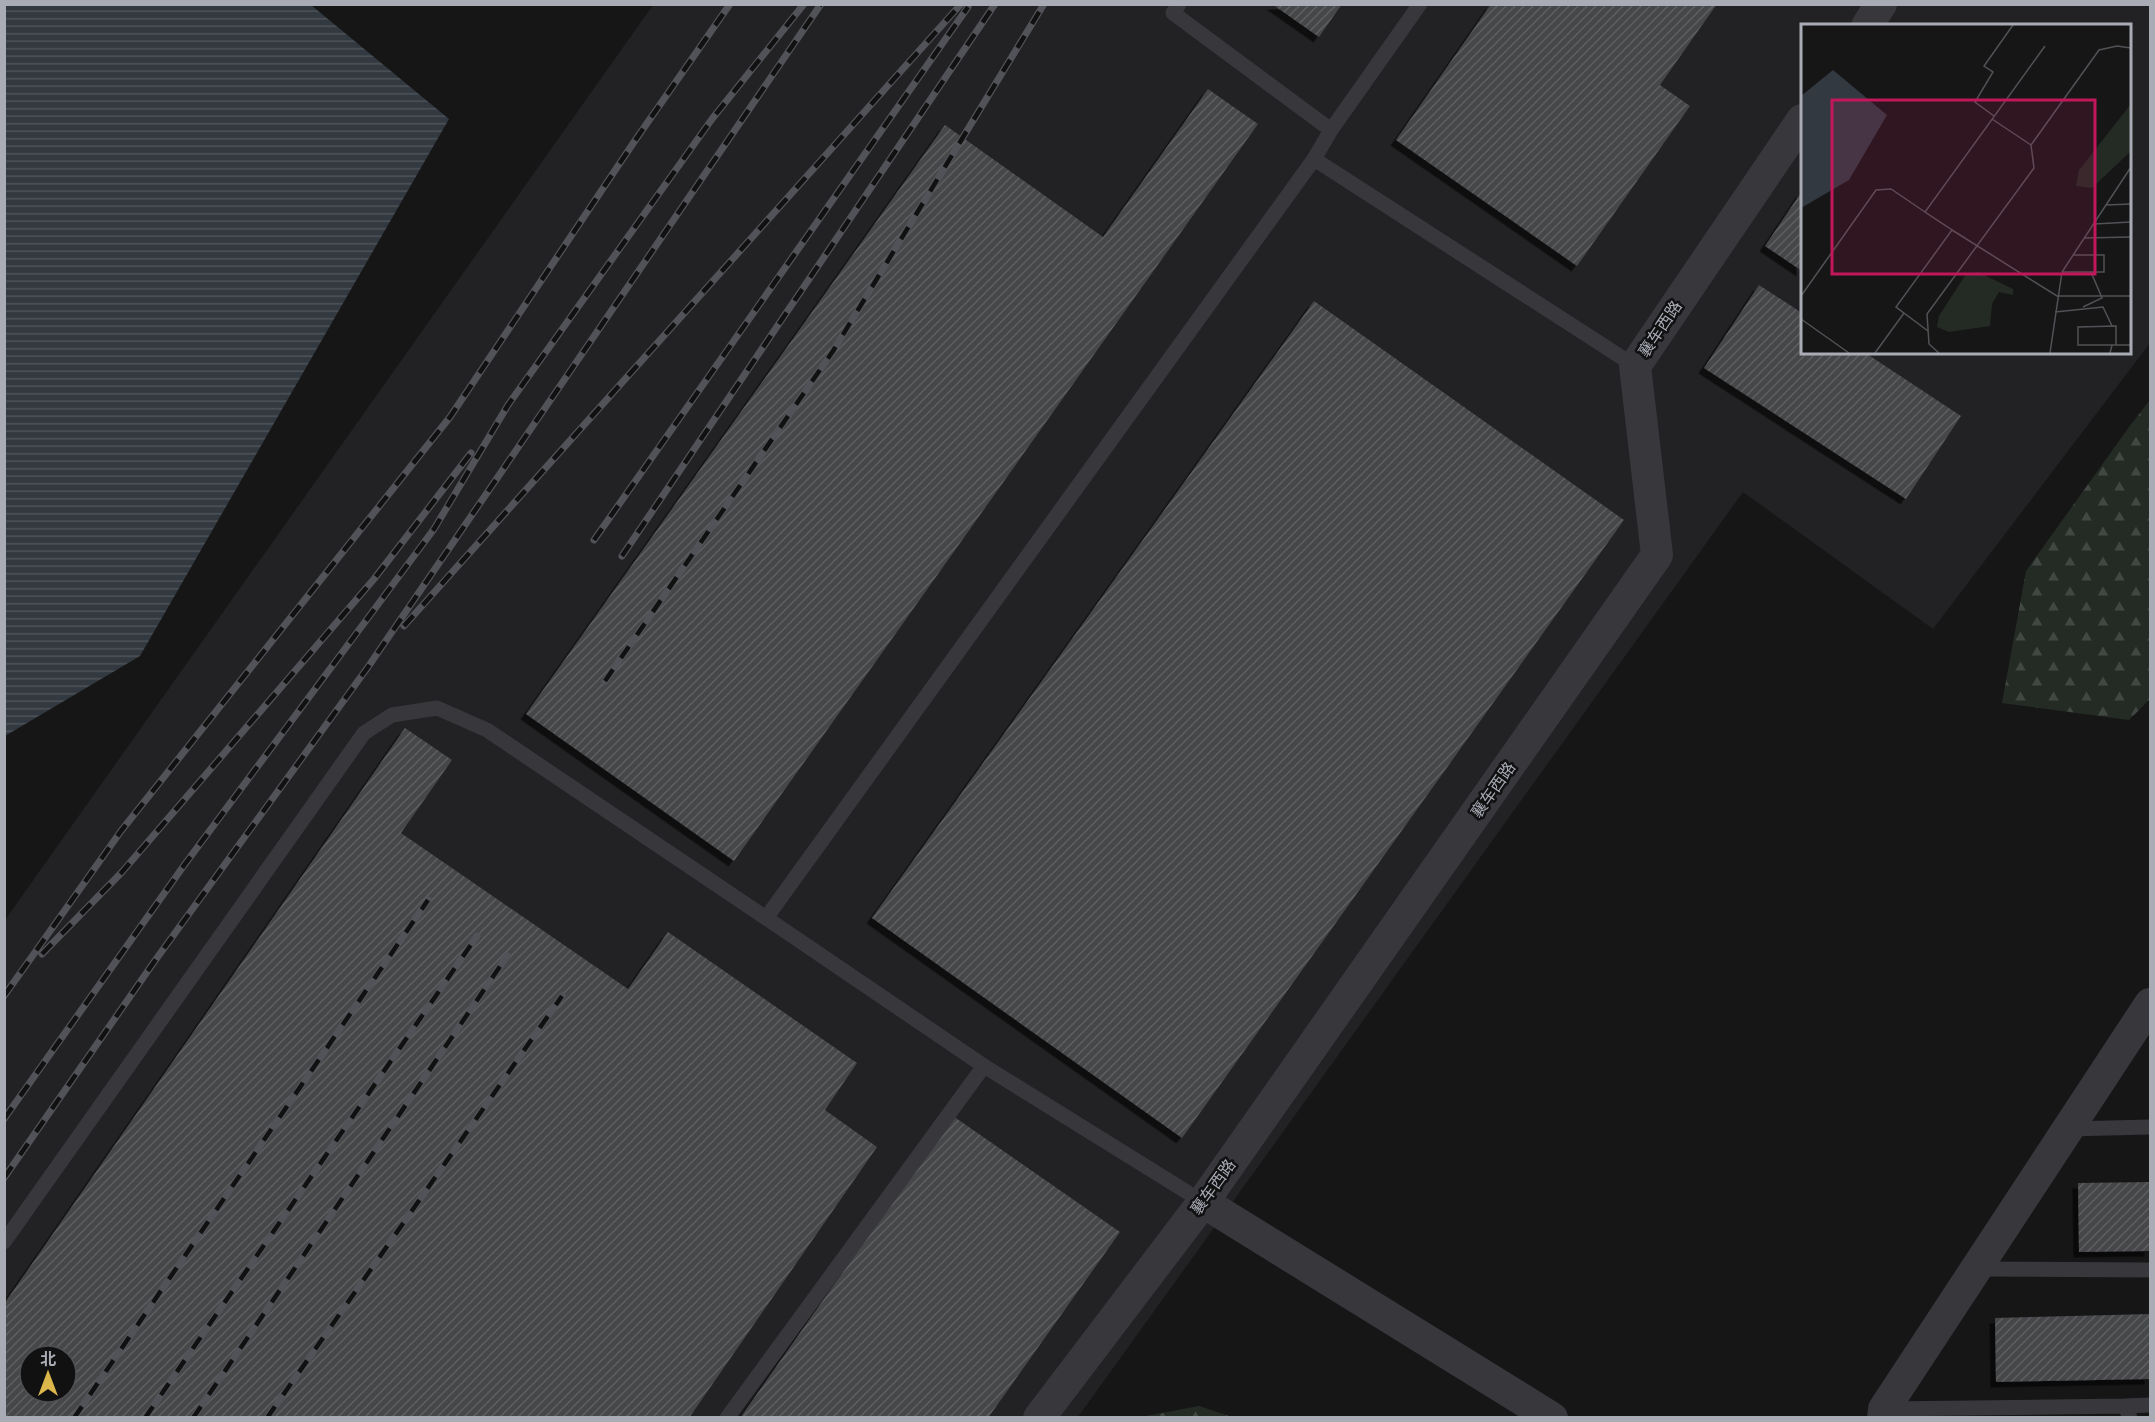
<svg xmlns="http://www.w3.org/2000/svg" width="2155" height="1422" viewBox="0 0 2155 1422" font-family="Roboto,'Noto Sans SC',sans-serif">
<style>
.built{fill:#222224;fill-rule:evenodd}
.forest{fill:url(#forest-firs)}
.water{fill:url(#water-rules)}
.building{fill:url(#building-hatch);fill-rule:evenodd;filter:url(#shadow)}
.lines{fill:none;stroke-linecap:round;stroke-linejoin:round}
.service{stroke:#37373c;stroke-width:15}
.minor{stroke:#37373c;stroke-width:32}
.rail-casing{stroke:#525358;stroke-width:7}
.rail{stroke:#111112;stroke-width:4.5;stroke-dasharray:14;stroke-linecap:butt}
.labels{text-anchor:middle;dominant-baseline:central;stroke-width:5;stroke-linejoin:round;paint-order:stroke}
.street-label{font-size:16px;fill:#a9acb5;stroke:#111112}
.inset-road{fill:none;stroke:#515256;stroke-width:1.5}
.view{fill:#c2185b;fill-opacity:0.15;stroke:#c2185b;stroke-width:3}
.inset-edge{fill:none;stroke:#a9acb5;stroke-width:3}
</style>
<defs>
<pattern id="forest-firs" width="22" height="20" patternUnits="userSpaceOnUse" patternTransform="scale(1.5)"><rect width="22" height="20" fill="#242b25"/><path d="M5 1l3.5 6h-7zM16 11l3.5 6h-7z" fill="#414742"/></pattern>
<pattern id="water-rules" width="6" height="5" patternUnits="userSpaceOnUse" patternTransform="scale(1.5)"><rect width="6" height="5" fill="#323940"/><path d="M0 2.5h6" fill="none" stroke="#4d5359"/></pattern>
<pattern id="building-hatch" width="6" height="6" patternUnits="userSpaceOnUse" patternTransform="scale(1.5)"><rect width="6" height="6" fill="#454649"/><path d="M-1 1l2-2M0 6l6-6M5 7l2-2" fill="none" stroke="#5d5e61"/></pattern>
<filter id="shadow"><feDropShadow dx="-5.5" dy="5.5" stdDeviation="0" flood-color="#0009"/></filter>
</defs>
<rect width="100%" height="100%" fill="#161617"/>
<!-- built -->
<path class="built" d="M653 5H2150V343L1933 629 1743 492 1078 1417 5 1418V920ZM1802 26H2130V352H1802ZM30 1356H66V1392H30Z"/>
<!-- forest -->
<path class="forest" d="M2150 400V699L2129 720 2002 703 2026 571 2129 427Z
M1199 1406 1232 1417H1141Z"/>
<!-- water -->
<path class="water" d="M4 5H311L449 119 140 656 5 736Z"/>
<!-- building -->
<path class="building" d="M1272 4H1342L1319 37Z
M1491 4H1717L1660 85 1690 106 1577 266 1396 140Z
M1208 89 1258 124 734 861 526 714 945 125 1103 237Z
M1802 191V271L1765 246Z
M1759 285 1802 313V352H1864L1961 416 1906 499 1704 368Z
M1314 301 1624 520 1182 1138 872 918Z
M405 728 452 760 401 833 628 989 668 932 857 1063 825 1110 877 1147 689 1418H4V1304ZM30 1356H66V1392H30Z
M953 1116 1120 1232 988 1418H740Z
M2150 1182V1251L2079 1252 2078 1183Z
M2150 1314V1379L1996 1382 1995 1318Z"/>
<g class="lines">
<!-- service -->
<path class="service" d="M1179 4 1173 13 1331 130
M1314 159 1635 366
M984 1066 1203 1202
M2068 1129 2150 1127
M4 1242 364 733 392 715 437 708 487 730 766 918
M1976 1269 2150 1270
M2125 1406 2150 1405
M1884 1409 2125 1406 2130 1418
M727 1418 984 1066 766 918 1314 159 1331 130 1420 4"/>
<!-- minor -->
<path class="minor" d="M1867 26 1881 4
M1203 1202 1552 1418
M1039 1418 1203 1202 1657 555 1635 366 1802 120
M1883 1418 1884 1409 2150 1004"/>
<defs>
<path id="rail" d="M594 540 968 7
M622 556 995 4
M404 626 961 4
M605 681 833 351 1044 4
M42 954 122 872 374 579 471 453
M4 996 121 831 450 417 634 142 730 4
M4 1119 185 864 434 529 508 405 712 119 804 4
M4 1178 154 962 368 667 821 4
M74 1418 428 900
M145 1418 477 936
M193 1418 507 956
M267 1418 562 996"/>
</defs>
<!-- rail casing -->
<use href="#rail" class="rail-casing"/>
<!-- rail -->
<use href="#rail" class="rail"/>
</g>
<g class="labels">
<!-- street labels -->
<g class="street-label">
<text transform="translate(1660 329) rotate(-56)">襄车西路</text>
<text transform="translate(1493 790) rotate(-55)">襄车西路</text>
<text transform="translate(1213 1187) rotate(-54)">襄车西路</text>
</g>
</g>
<!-- overview -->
<g transform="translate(1801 24)">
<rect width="330" height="330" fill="#161617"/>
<path d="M330 80V127L291 164 275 162 278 146ZM177 248 212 265V271L198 268 191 280 189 302 148 308 136 303 138 292 165 250Z" fill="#242b25"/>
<path d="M32 46 86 91 48 156 0 184V72Z" fill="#323940"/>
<path class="inset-road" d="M193 92 174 78 192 48 183 42 212 1M191 95 230 121M305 181 330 180M293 200 330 198M151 206 256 272H330M283 214 330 213M272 231H303V248H290M261 248H290L301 274 282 283M0 272 75 166 90 165 124 188M254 288 302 283 311 302M0 295 48 329M127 307 95 283 151 206 124 188 244 22M311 321H277V303L315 302V321M74 329 103 289M138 329 128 320 126 290 233 144 230 121 298 26 316 22 330 24M249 329 261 248 330 143M309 329 311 321H330"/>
<path class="view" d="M31 76H294V250H31Z"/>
<rect width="330" height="330" class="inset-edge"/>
</g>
<!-- border -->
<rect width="2155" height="1422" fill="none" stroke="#a9acb5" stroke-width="12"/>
<!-- north arrow -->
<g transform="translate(48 1374)"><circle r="28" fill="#111112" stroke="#4e4f53" stroke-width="1.5"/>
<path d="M0-4.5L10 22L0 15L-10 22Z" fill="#dbb64a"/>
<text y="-9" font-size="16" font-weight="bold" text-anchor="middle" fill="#a9acb5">北</text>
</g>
</svg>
